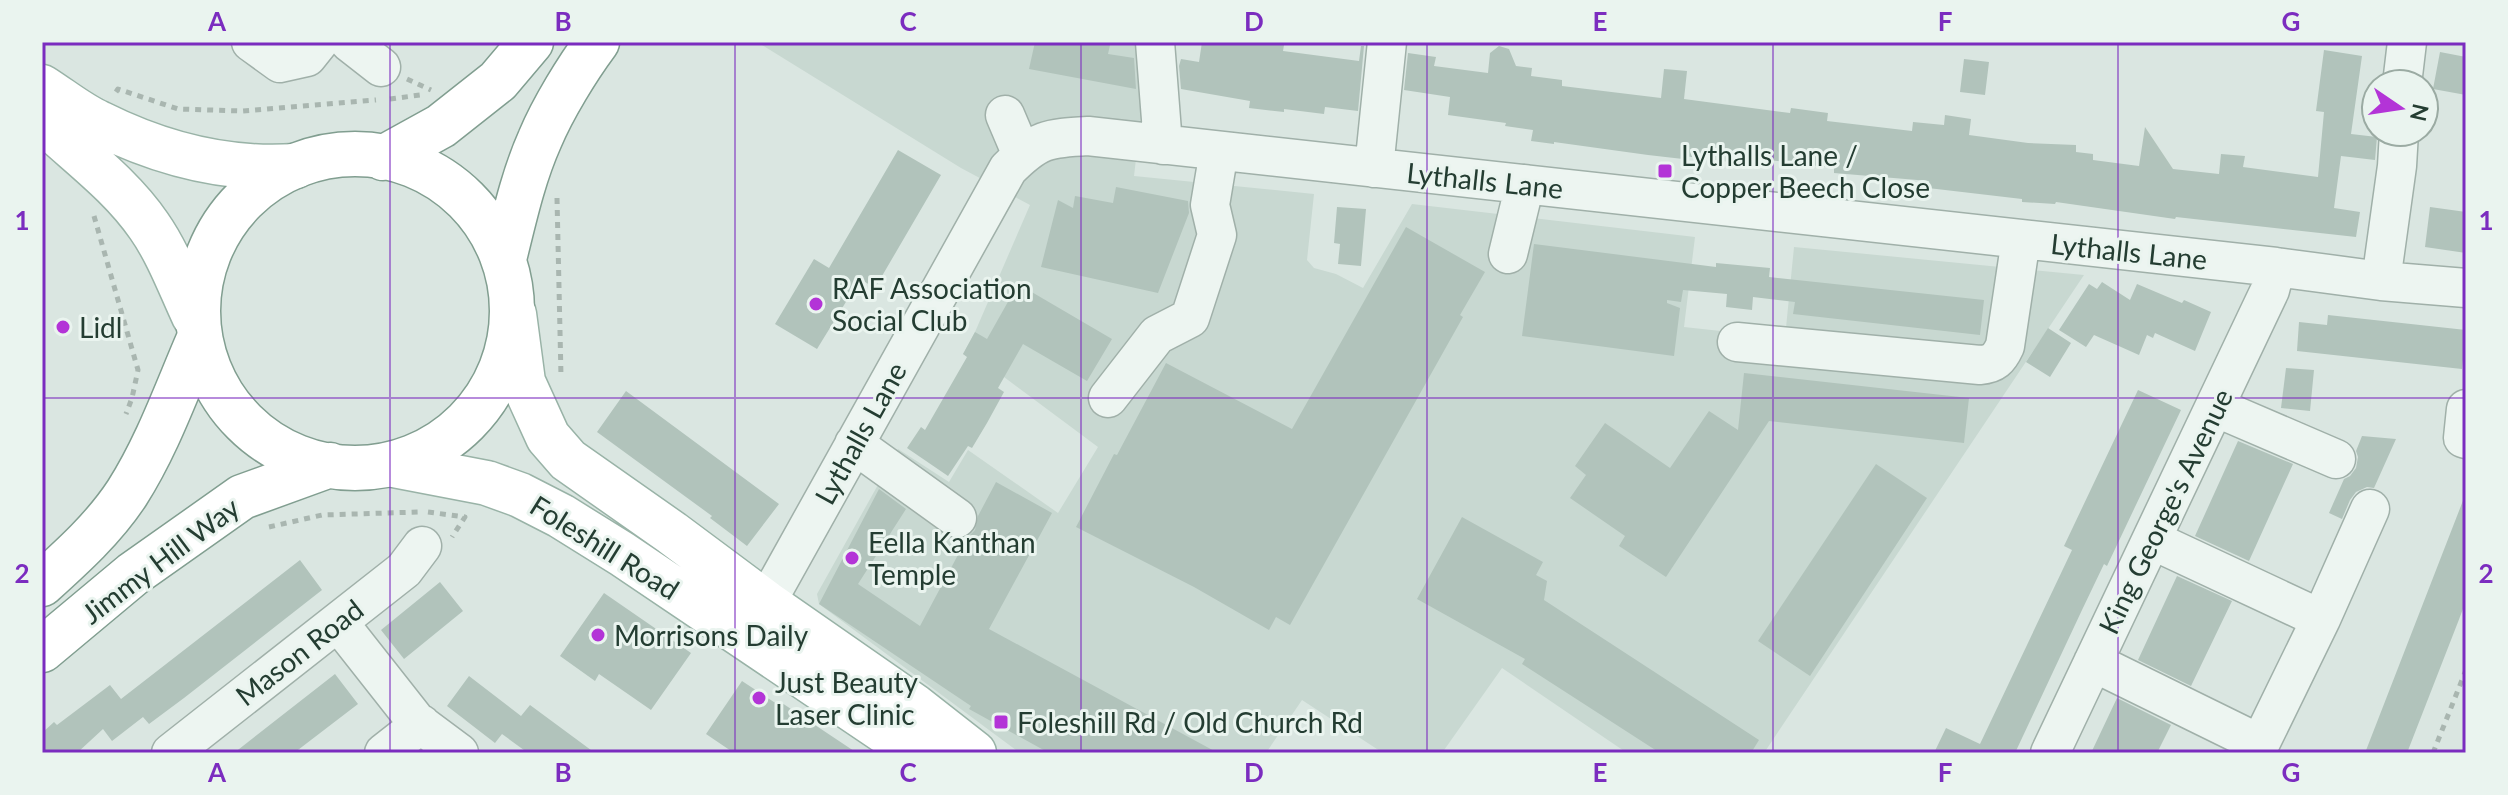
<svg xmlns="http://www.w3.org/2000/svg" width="2508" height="795" viewBox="0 0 2508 795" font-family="Lato,sans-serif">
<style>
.built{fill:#c8d8d1}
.building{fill:#b1c3bb}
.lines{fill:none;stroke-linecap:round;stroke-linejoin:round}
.minor-casing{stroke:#a0b0a9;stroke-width:41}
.major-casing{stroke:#99b3a7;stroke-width:47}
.highway-casing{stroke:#819e90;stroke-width:47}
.path{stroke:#a9b6b0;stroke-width:5;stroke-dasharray:6 6;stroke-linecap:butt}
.minor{stroke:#edf5f1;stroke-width:38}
.major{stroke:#fff;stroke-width:44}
.highway{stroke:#fff;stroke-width:44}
.grid{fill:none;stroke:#7b2cbf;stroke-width:2;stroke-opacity:0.55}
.poi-dot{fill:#b334d7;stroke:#eaf4ef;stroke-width:3}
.labels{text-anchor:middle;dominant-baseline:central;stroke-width:6;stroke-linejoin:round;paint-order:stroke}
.poi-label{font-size:28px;fill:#243d32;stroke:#eaf4ef;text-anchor:start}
.street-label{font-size:28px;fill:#243d32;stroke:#eaf4ef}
.neatline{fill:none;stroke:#7b2cbf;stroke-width:3}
.grid-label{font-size:26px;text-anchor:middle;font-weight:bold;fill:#7b2cbf}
</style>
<rect width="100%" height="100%" fill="#dae6e1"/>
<!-- built -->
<path class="built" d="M757 42H1143L1145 83 1134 176 1314 194 1307 260 1314 268 1336 274 1363 288 1412 204 1695 237 1684 327 1785 338 1794 247 2084 275 1764 753H1627L1502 668 1442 753H1383L1302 700 1266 753H1020L819 604 817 594 898 449 949 482 968 450 1058 513 1098 447 1004 377 963 354 975 332 1030 205 961 168Z"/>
<!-- building -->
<path class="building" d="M1035 42H1092L1110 45 1108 54 1134 58 1136 89 1029 69Z
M1202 42H1256L1284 45 1283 51 1359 61 1361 46H1364L1358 111 1325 107 1324 114 1284 109V112L1249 108 1250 101 1181 89 1179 66 1181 59 1199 62Z
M1499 46 1509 49 1516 66 1532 68 1531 76 1562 80V86L1661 98 1664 69 1676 70 1687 71 1684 99 1790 113 1791 108 1828 113 1827 121 1912 131 1913 122 1944 125 1945 115 1971 119 1969 135 2028 143 2076 145V152L2093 154V160L2139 166 2145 127 2173 169 2219 174 2221 154 2245 156 2243 167 2318 177 2324 112 2316 111 2324 50 2362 56 2351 134 2377 137 2375 160 2341 156 2334 208 2360 212 2356 237 2176 217 2175 219 2056 202 2055 204 2022 202V199L1928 188 1929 181 1834 173V168L1769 160 1768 167 1684 156 1683 159 1648 155 1554 142V144L1531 141 1533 130 1505 126 1506 123 1448 115 1450 97 1404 90 1408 53 1436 57 1434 66 1488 73 1490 53Z
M2440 52 2466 57V95L2433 89Z
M1964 59 1989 62 1985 95 1960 92Z
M898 150 941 175 875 288 860 279 817 349 775 324 814 259 829 268Z
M1116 187 1188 201 1189 213 1158 293 1041 267 1058 200 1073 208 1075 196 1113 203Z
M1337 207 1366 209 1361 266 1338 264 1340 244 1334 243Z
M2430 207 2466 212V253L2425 247Z
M1406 227 1485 272 1460 315 1463 317 1290 625 1276 617 1269 630 1194 587 1076 527 1114 454 1117 455 1166 363 1292 429Z
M1534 244 1716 267V263L1770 268 1769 277 1984 300 1980 335 1793 314 1795 302 1753 297 1752 310 1726 307 1727 294 1683 290 1681 302 1667 300V303L1680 308 1674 356 1522 336Z
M2102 282 2130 300 2137 284 2182 303 2184 300 2211 312 2195 351 2155 333 2153 338 2147 335 2139 355 2094 335 2086 347 2059 330 2089 284 2097 289Z
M1018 284 1112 339 1087 381 1023 344 998 388 1004 392 987 423 972 448 968 446 948 476 907 448 921 427 925 430 967 357 963 354 975 332 987 339Z
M2328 315 2466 330 2462 369 2297 351 2299 322 2327 325Z
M2048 328 2071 343 2050 377 2026 362Z
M2286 368 2314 370 2310 411 2281 408Z
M1744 373 1969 398 1964 443 1769 421 1666 577 1619 546 1625 536 1570 498 1586 475 1575 466 1605 423 1670 468 1709 411 1738 430Z
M2138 390 2181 410 2107 566 2104 564 2082 610 2015 753H1934L1946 728 1980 744 2072 550 2064 546Z
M626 391 779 504 747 546 710 518 712 516 597 432Z
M2362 436 2396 439 2374 488 2367 487 2356 492 2350 500 2342 519 2329 513 2344 479 2350 476 2356 468 2358 457 2356 451Z
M2238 441 2293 464 2249 561 2195 536Z
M1876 464 1927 498 1810 676 1758 641Z
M996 482 1052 513 989 629 1218 753H1049L969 709 971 706 819 604 879 489 906 509 858 584 920 626 967 538 975 530 978 516Z
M2464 498H2466V601L2458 622 2407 753H2365Z
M1462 517 1543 562 1536 575 1547 581 1544 600 1759 740 1751 753H1660L1522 664 1525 659 1417 599Z
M300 560 322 590 184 698 149 724 143 717 112 741 103 729 77 753H42V733L54 722 57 725 110 685 121 699Z
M2177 576 2232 601 2191 686 2138 660Z
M440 582 463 611 404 659 381 630Z
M604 593 691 653 651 710 599 674 595 681 560 656Z
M335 674 358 704 294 753H234Z
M469 676 521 716 530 705 595 753H528L502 734 495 743 447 706Z
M742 681 780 706 782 703 857 753H734L706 734Z
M2117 698 2171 725 2157 753H2091Z"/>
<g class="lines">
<defs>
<path id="minor" d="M251 42 280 63 307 57 319 42
M349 42 381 67
M1155 42 1163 145
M2402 84 2407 42
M1005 115 1022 155
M1374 168 1387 42
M1508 254 1525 184
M2381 281 2397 166 2399 132
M1737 342 1980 365C1994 364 1999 359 2005 346L2021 239
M1108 398 1157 335 1190 318 1217 235 1210 205 1219 151
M2215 407 2336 459
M2466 409 2463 438 2466 439
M854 444 957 518
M2152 540 2321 619 2260 744
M766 603 1008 169C1038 139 1047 138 1088 136L2276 267 2381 281 2466 288
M2321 619 2370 509
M338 622 416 721 459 753
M2093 662 2260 744 2256 753
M171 753 404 570 422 546
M384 753 421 724
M2050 753 2270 290 2276 267"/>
<path id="major" d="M42 87C61 99 79 114 99 123 161 154 227 171 296 166
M42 120C79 155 120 184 149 226 168 253 180 286 194 316
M514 314 523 382 548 437 568 460 672 533 766 603 914 706 974 753
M393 465 487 483 520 495 561 516 622 554 917 753"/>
<path id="highway" d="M198 311a157 157 0 1 1 314 0a157 157 0 1 1-314 0Z
M383 158 441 126 498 81 531 42
M504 259C514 219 523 177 540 139 553 108 577 69 597 42
M42 584C73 556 104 528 127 493 157 446 176 392 198 341
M42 650 133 574 242 497 330 465"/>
</defs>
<!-- minor casing -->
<use href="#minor" class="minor-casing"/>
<!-- major casing -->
<use href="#major" class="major-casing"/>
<!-- highway casing -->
<use href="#highway" class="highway-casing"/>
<!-- path -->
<path class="path" d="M407 79 431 90
M116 92 118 89 178 109 242 111 376 100
M390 99 420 95
M557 198 561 376
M94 216 138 370 132 398 126 414
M428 512 465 517 452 537
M269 527 322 515 418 512
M2433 753 2466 670"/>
<!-- minor -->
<use href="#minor" class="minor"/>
<!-- major -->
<use href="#major" class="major"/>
<!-- highway -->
<use href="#highway" class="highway"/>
</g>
<!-- grid -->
<path class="grid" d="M390 42V753M735 42V753M1081 42V753M1427 42V753M1773 42V753M2118 42V753M42 398H2466"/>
<!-- markers -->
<g class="poi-dot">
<rect x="1657" y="163" width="16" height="16" rx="4"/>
<circle cx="816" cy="304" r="8"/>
<circle cx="63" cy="327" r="8"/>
<circle cx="852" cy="558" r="8"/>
<circle cx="598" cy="635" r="8"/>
<circle cx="759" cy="698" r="8"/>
<rect x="993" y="714" width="16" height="16" rx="4"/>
</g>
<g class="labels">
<!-- poi labels -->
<g class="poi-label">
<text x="1681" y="155">Lythalls Lane /<tspan x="1681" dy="32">Copper Beech Close</tspan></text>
<text x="832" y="288">RAF Association<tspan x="832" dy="32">Social Club</tspan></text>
<text x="79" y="327">Lidl</text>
<text x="868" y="542">Eella Kanthan<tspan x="868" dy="32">Temple</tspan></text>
<text x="614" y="635">Morrisons Daily</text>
<text x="775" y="682">Just Beauty<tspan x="775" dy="32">Laser Clinic</tspan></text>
<text x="1017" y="722">Foleshill Rd / Old Church Rd</text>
</g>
<!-- street labels -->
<g class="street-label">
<text transform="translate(1485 180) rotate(6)">Lythalls Lane</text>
<text transform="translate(2129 251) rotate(6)">Lythalls Lane</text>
<text transform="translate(860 433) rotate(-61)">Lythalls Lane</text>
<text transform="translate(2165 511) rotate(-64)">King George's Avenue</text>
<text transform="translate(605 547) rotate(32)">Foleshill Road</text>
<text transform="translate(160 560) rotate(-37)">Jimmy Hill Way</text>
<text transform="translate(299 652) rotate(-38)">Mason Road</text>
</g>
</g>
<!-- border -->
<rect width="2508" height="795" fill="none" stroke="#eaf4ef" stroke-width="88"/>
<!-- north arrow -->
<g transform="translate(2400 108) rotate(103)"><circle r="38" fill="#eaf4ef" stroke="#9baba3" stroke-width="2"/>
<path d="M0-6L14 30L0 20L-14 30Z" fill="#b334d7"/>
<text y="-12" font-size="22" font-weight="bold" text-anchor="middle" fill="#243d32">N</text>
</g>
<rect x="44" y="44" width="2420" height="707" class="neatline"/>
<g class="grid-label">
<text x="217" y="31">A</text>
<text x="563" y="31">B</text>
<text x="908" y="31">C</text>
<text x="1254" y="31">D</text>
<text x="1600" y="31">E</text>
<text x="1945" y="31">F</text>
<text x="2291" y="31">G</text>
<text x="22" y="230">1</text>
<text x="2486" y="230">1</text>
<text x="22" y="583">2</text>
<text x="2486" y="583">2</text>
<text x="217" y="782">A</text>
<text x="563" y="782">B</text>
<text x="908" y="782">C</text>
<text x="1254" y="782">D</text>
<text x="1600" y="782">E</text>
<text x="1945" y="782">F</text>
<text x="2291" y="782">G</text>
</g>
</svg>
